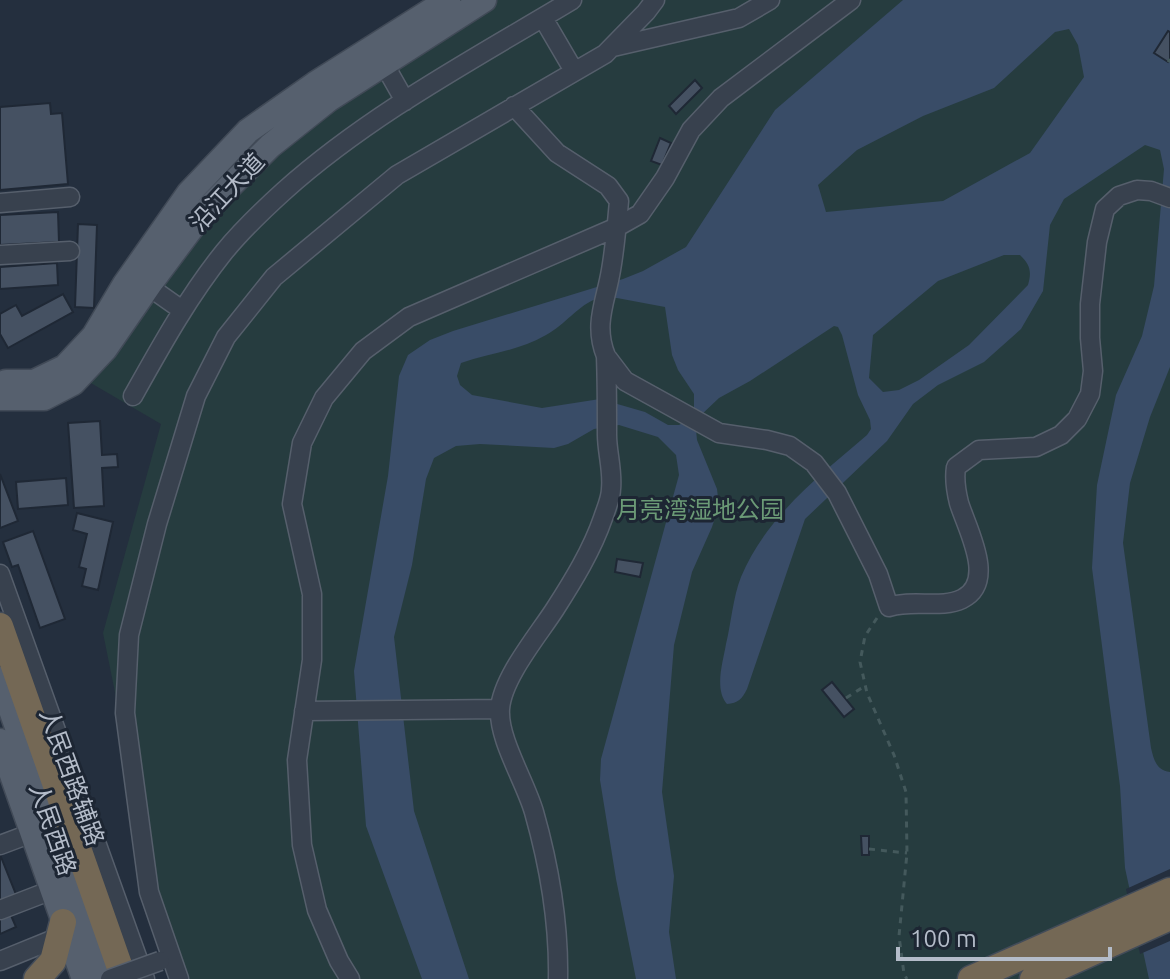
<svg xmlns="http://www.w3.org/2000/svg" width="1170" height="979" viewBox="0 0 1170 979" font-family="Ubuntu,'Noto Sans SC',sans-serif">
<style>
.green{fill:#263c3f}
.water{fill:#394c67;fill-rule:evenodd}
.pier{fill:#242f3e}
.building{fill:#455162;stroke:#1f2835;stroke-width:2}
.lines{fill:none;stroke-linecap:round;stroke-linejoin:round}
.minor-casing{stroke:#565f6c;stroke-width:21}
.major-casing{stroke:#414a57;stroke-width:27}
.highway-casing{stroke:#434c59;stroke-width:29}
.path{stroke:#44595c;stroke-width:3;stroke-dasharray:6 6;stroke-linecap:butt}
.minor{stroke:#38414e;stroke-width:18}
.major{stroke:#56606e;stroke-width:24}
.highway{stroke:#746855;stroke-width:26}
.minor-bridge-casing{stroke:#565f6c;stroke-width:21;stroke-linecap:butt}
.minor-bridge{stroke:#38414e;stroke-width:18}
.labels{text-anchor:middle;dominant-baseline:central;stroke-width:6;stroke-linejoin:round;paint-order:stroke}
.street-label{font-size:24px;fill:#b4bcc9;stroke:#1d2633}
.park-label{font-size:24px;fill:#6b9a76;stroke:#1d2633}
</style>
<rect width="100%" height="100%" fill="#242f3e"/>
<!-- green -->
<path class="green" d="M461 0H1170V979H179L174 969 137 801 103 633 161 424 72 372 259 137Z"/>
<!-- water -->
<path class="water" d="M903 0H1170V367L1150 417 1130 483 1123 543 1151 748C1154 760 1156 770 1170 772V979H1149L1125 868 1120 786 1092 568 1097 485 1116 395 1142 336 1154 286 1164 169 1160 150 1145 145 1064 199 1050 225 1043 291 1021 329 984 362 938 385 913 404 887 441 805 519 747 689C742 699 738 703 727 704 714 689 723 662 726 644 731 624 733 597 741 577 766 517 819 476 867 435L871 429 870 420 858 395 842 335 838 327 834 326 750 381 719 398 700 416 696 430 697 440 717 489 719 506 712 527 692 572 674 645 662 792 674 876 669 932 676 979H636L616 879 600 780 601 759 679 475 676 455 658 437 619 425 594 429 568 444 554 448 480 444 456 446 434 458 426 479 412 565 394 637 414 811 469 979H422L366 826 354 671 388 476 399 376 408 355 430 340 453 331 623 279 643 271 686 247 775 110ZM1069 29 1078 45 1084 77 1030 153 943 201 826 212 818 185 857 150 923 116 994 88 1055 32ZM1004 255H1020C1030 265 1032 271 1028 285L969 345 919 380 899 390 883 392 869 378 873 335 938 281ZM598 298H617L665 307 672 355 678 370 694 394V407L686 421 679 425H668L645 412 600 399 542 408 472 395 460 385 457 376 461 363C490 353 518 351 546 335 565 325 578 305 598 298Z"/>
<!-- pier -->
<path class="pier" d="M1170 869V941L1140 954 1126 889Z"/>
<!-- building -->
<path class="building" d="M1168 31 1170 32V59L1168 62 1154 53Z
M695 80 702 88 676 114 669 106Z
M50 103 51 114 62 113 68 184 0 190V107Z
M660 138 671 143 662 165 651 161Z
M58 212 59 242 0 245V215Z
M78 224 97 225 94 308 75 307Z
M57 263 58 285 0 289V267Z
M63 294 73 312 8 348 0 334V314L16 305 22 316Z
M100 421 102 455 117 454 118 467 102 468 104 506 74 508 68 423Z
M0 474 18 521 0 528Z
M66 478 68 505 18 509 16 482Z
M77 513 113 522 98 590 82 586 86 569 79 567 87 534 73 530Z
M33 531 65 619 40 628 18 565 12 567 3 542Z
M617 559 643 563 640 577 615 572Z
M832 682 854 709 844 717 822 690Z
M861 836H869V855H862Z
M1 857 17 897 0 904V858Z
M10 913 16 927 0 934V917Z"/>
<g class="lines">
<defs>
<path id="minor" d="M543 18 574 71
M613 47 739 18 770 0
M384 64 405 101
M514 106 557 153 608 186 619 201C617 224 615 247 611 270 606 301 593 324 606 356 607 382 607 408 607 435 607 452 613 471 611 489 611 498 606 509 603 518 592 550 573 581 555 609 539 634 502 678 500 709 498 739 525 781 534 812 549 865 559 924 558 979
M0 203 70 197
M0 255 70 251
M138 279 182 310
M606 356 625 381 719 433 767 440 790 446 814 463 837 493 878 574 889 607C913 599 941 609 962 599 997 582 967 529 959 503 956 491 954 480 956 467L979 450 1036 447 1061 435 1077 419 1090 394 1093 371 1090 338V304L1097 242 1105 209 1119 196 1137 190 1151 191 1170 198
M133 396C161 346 188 297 224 252 242 230 263 210 284 191 370 114 474 59 572 0
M0 574 145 979
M304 711 500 709
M0 845 32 833
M0 910 52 890
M0 961 59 937
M179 979 149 892 125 713 129 635 157 524 196 396 226 337 274 277 397 175 605 54 646 12 655 0
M350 979 339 961 317 910 302 845 297 760 312 660V594L292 504 302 443 324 398 363 351 409 317 617 227 640 214 665 178 691 130 721 98 851 0"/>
<path id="major" d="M6 382H34L65 367 94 336 125 284 189 193 248 131 315 84 448 0
M0 398H44L73 383 105 349 152 281 202 214 270 146 328 100 484 0
M0 679 106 979
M0 741 84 979"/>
<path id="highway" d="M0 626 124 979
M37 979 53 961 63 922
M971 979 1170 891
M1033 979 1170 917"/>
</defs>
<!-- minor casing -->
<use href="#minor" class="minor-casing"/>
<!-- major casing -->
<use href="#major" class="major-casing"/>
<!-- highway casing -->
<use href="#highway" class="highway-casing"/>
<!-- path -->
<path class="path" d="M1168 62 1170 59
M877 618 865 636 860 662 867 693 894 755 906 792 907 853 899 936 904 974 907 979
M846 698 865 686
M869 849 907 853"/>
<!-- minor -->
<use href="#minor" class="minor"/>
<!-- major -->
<use href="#major" class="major"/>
<!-- highway -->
<use href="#highway" class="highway"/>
<defs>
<path id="minor-bridge" d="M110 979 160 961"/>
</defs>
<!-- minor-bridge casing -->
<use href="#minor-bridge" class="minor-bridge-casing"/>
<!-- minor-bridge -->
<use href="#minor-bridge" class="minor-bridge"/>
</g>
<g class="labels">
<!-- street labels -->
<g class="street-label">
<text transform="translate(227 192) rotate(-47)">沿江大道</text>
<text transform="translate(72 777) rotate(70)">人民西路辅路</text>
<text transform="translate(53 829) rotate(71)">人民西路</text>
</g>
<!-- park labels -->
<g class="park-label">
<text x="700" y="509">月亮湾湿地公园</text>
</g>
</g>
<!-- scale -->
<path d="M898 947v12h212v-12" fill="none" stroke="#b4bcc9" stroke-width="4"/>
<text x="910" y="947" font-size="24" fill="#b4bcc9" stroke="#1d2633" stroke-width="6" paint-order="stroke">100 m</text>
</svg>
